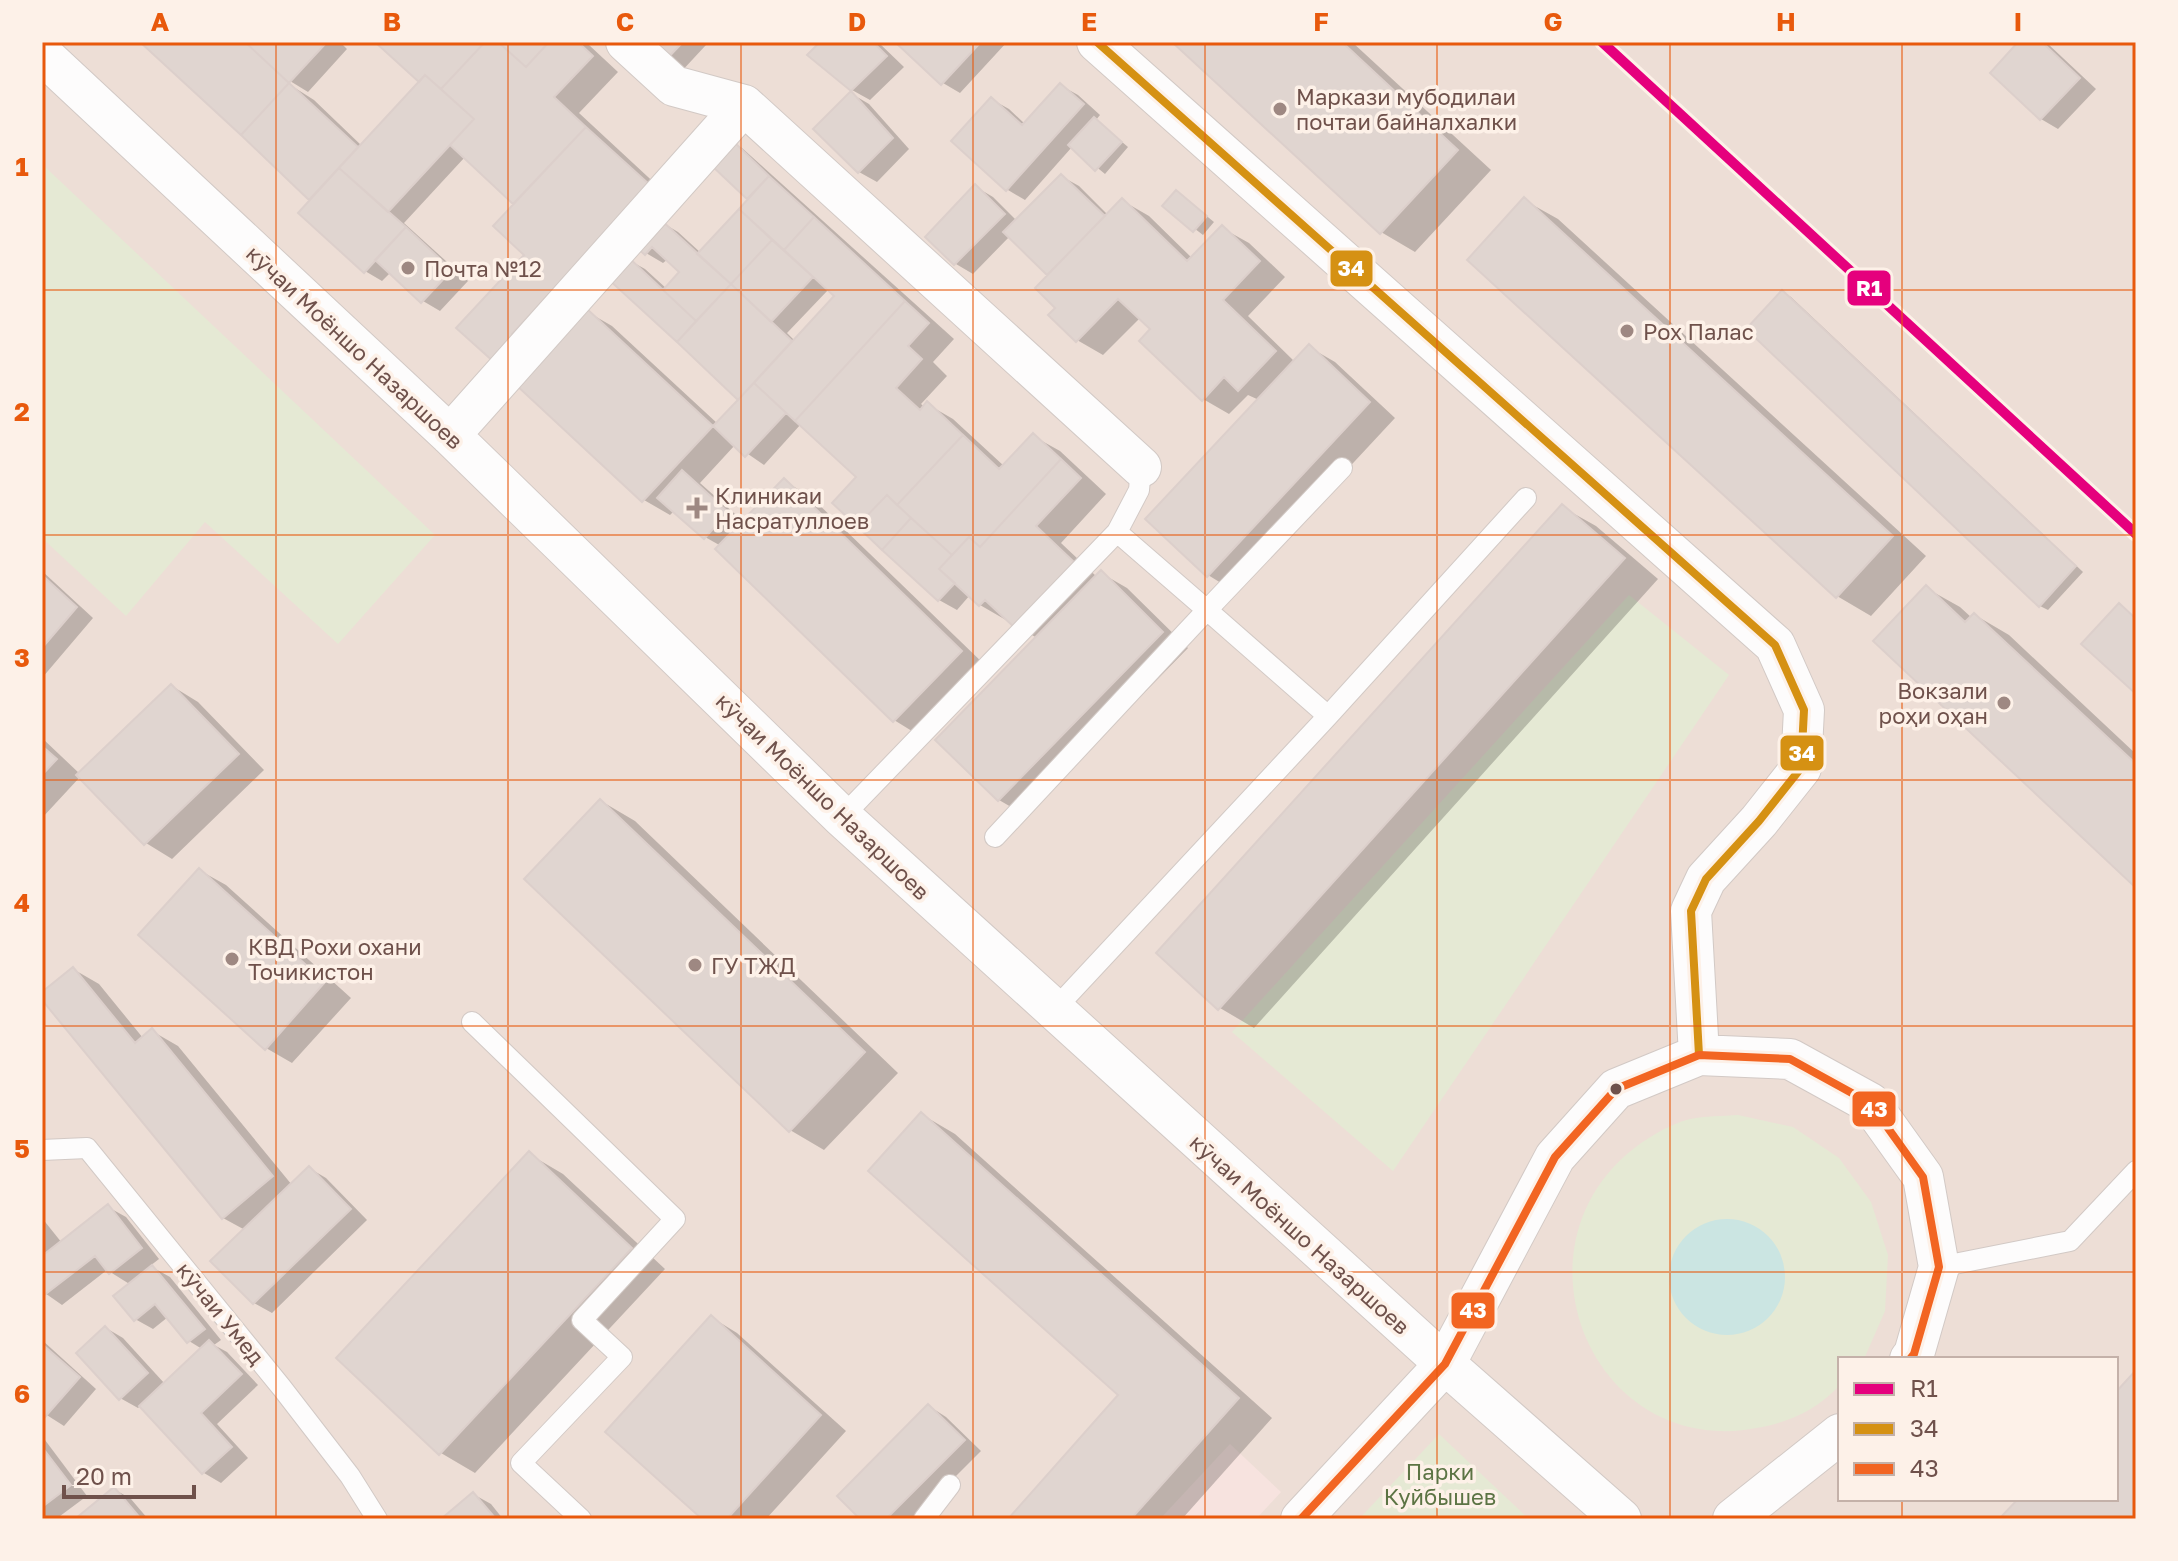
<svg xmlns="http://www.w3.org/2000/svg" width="2178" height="1561" viewBox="0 0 2178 1561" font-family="'Golos Text',sans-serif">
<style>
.residential{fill:#edded6;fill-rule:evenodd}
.commercial{fill:#f7e3df}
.green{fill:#e5e9d4}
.water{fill:#cbe5e2}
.shadow{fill:#0003;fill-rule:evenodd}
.building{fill:#e0d5d0;stroke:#dccfcb;stroke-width:2}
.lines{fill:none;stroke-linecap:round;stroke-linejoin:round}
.service-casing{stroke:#d2c9c5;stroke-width:22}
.minor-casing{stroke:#d2c9c5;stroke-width:42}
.service{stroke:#fdfcfc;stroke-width:20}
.minor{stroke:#fdfcfc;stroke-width:40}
.bus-1-casing{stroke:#fdf1e8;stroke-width:14}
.bus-2-casing{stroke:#fdf1e8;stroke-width:14}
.bus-1{stroke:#d59113;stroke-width:8}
.bus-2{stroke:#f26522;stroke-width:8}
.rail-1-casing{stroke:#fdf1e8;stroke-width:16}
.rail-1{stroke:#e5007d;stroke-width:10}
.grid{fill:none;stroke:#e8590c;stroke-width:2;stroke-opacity:0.55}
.poi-dot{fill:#9e8882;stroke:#fdf1e8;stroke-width:3}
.bus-dot{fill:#6f514b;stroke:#fdf1e8;stroke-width:3}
.labels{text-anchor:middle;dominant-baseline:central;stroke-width:7;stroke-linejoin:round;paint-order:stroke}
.poi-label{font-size:22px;fill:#6f514b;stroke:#fdf1e8;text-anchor:start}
.street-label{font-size:22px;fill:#6f514b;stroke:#fdf1e8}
.park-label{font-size:22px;fill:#5c7444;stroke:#fdf1e8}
.line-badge{stroke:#fdf1e8;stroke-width:3}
.badge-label{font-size:22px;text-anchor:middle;font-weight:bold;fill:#fff}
.neatline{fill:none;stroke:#e8590c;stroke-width:3}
.grid-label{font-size:26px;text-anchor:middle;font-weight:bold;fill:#e8590c}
</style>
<rect width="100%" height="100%" fill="#f4ede8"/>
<!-- residential -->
<path class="residential" d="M42 42H2136V1519H42ZM1840 1359H2116V1499H1840Z"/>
<!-- commercial -->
<path class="commercial" d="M1230 1444 1281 1492 1256 1519H1160Z"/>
<!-- green -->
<path class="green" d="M42 164 435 535 338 644 205 522 126 616 42 538Z
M1629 595 1729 675 1393 1171 1232 1032Z
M1738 1115 1793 1127 1839 1158 1871 1202 1888 1255 1885 1311 1864 1359H1840V1385C1813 1414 1782 1425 1744 1430 1592 1448 1512 1254 1627 1154 1645 1139 1667 1125 1690 1119 1705 1116 1723 1116 1738 1115Z
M1439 1434 1529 1519H1359Z"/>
<!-- water -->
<path class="water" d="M1669 1277a58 58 0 1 1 116 0a58 58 0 1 1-116 0Z"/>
<!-- shadow -->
<path class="shadow" d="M143 42H340L347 49 308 92 290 81H284L314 100 362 146 421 82 378 42H583L589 45 618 72 579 113 675 202 658 220 678 232 701 253 750 199 714 165 734 144 742 148 954 339 933 362 947 376 921 404 925 407 927 404 953 419 1004 466 1033 436 1060 451 1106 494 1061 543 1097 577 1101 573 1127 588 1188 648 1025 815 999 800 938 740 1037 638 980 605 970 595 957 610 939 600 835 503 859 477 801 424 764 465 735 445 700 483 744 522 784 481 810 496 987 667 920 736 894 720 718 549 721 546 705 537 675 510 670 515 644 500 518 384 524 378 495 361 459 328 527 254 496 226 516 204 465 157 404 223 468 281 440 311 423 301 391 272 382 281 365 271 301 212 312 199ZM636 244 646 253 663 263 668 259 682 272 667 289 645 269 627 259 610 278 741 400 718 424 612 326 586 311 543 357 537 350ZM829 289 837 296 795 341 787 333Z
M641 42H703L706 45 680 73Z
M822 42H878L904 67 870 100 852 90 810 54Z
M898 42H1007L960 93 943 83Z
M1175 42H1352L1491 170 1415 252 1381 232Z
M2021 42 2047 43 2096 89 2058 129 2041 119Z
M1060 85 1078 95 1100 115 1096 120 1128 147 1105 174 1072 147 1025 200 1008 190 954 141 991 99 1009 109 1025 124Z
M852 94 869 104 909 149 877 182 859 172Z
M1061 176 1079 186 1108 215 1123 201 1149 216 1193 259 1222 228 1249 243 1285 277 1248 316 1295 362 1309 347 1335 362 1395 418 1234 591 1208 575 1259 400 1248 395 1229 414 1203 399 1153 329 1141 317 1103 355 1077 340 1058 308 1051 275 1010 236 973 274 956 264 927 236 976 187 993 197 1017 221Z
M1177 192 1214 222 1203 235 1165 206Z
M1524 200 1558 219 1926 556 1871 616 1837 596Z
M1783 292 1791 297 2083 572 2048 610 2040 606Z
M1562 507 1596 526 1658 579 1254 1028 1220 1008Z
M42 571 93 618 42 678Z
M1926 588 1960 607 1972 618 1975 615 2009 635 2136 754V885Z
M172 686 198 702 264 770 172 859 146 843 80 777 42 818V738L80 774Z
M601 801 635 821 898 1073 824 1150 790 1130Z
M199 870 226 885 351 998 292 1063 266 1048Z
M73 969 99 984 143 1038 152 1031 178 1046 292 1185 309 1168 326 1178 367 1220 272 1313 254 1303 245 1230 223 1218 42 997Z
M921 1114 955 1134 1272 1418 1182 1519H1010L1121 1395Z
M529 1154 563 1174 665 1269 475 1473 441 1453 339 1358Z
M108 1207 126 1217 159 1259 150 1266 170 1277 221 1340 214 1345 227 1352 258 1385 217 1424 248 1458 221 1483 204 1473 141 1405 138 1408 120 1398 106 1328 123 1338 165 1384 202 1349 189 1341 168 1317 153 1329 135 1319 131 1285 107 1270 62 1305 42 1291V1218L62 1243Z
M711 1317 737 1333 846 1431 766 1519H705Z
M42 1340 96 1389 64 1426 42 1412Z
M929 1406 946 1417 981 1451 913 1519H863Z
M42 1436 87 1496 56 1519H42Z
M114 1489 131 1499 148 1519H78Z
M473 1494 491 1504 503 1519H444Z"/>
<!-- building -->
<path class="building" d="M140 42H245L289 83 241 135Z
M245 42H327L289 83Z
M375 42H485L441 89 425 75 419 82Z
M485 42H498L526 67 549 42H578L593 56 554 97 586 127 513 204 450 145 474 119 441 89Z
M498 42H549L526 67Z
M638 42H683L662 64Z
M820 42H873L887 56 851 91 807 55Z
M895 42H981L941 85Z
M1172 42H1342L1458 150 1380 234Z
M2018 42H2042L2080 78 2040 120 1990 73Z
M425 75 474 119 388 212 339 168Z
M289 83 358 147 309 200 241 135Z
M1060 83 1084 104 1006 191 951 141 991 97 1022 125Z
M851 91 893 138 858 173 813 129Z
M1094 117 1122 142 1095 171 1068 145Z
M586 127 650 185 512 334 516 339 494 362 456 328 524 255 493 226Z
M733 141 769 176 747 199 711 165Z
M339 168 406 227 364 273 298 213Z
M1061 174 1105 216 1047 275 1003 232Z
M769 176 814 217 784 250 739 209Z
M975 184 1005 214 954 265 925 237Z
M1176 190 1207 216 1193 232 1162 206Z
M1524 197 1893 536 1836 598 1467 260Z
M1122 198 1187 261 1222 225 1260 261 1223 300 1276 351 1238 391 1224 377 1202 401 1139 341 1150 329 1118 299 1076 342 1048 315 1055 308 1035 288Z
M739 209 772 240 731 284 697 254Z
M814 217 905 301 795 421 754 383 834 296 784 250Z
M660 219 731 284 696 321 663 290 679 272 652 247 645 255 635 246Z
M406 227 452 270 421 303 375 260Z
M772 240 813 277 771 322 731 284Z
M627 256 696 321 677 342 607 278Z
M731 284 792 341 738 400 677 342Z
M1782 290 2076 566 2039 607 1746 329Z
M905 301 929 323 908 346 922 359 896 388 920 410 927 401 963 435 897 505 887 495 857 526 832 503 856 477 795 421Z
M586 308 713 426 642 502 515 384Z
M1309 344 1370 402 1207 577 1145 519Z
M754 383 786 413 745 457 713 426Z
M1033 433 1061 459 980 547 969 537 952 555 897 505 963 435 999 469Z
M1061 459 1081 478 1036 526 1074 562 1014 627 985 600 979 606 939 569 969 537 980 547Z
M682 470 728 512 704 539 657 498Z
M784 478 962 651 893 722 715 549Z
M887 495 911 518 882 550 857 526Z
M1562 504 1625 558 1218 1010 1156 953Z
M911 518 952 555 939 569 955 583 938 601 882 550Z
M1101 570 1163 632 998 801 935 740Z
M42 575 77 607 42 648Z
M1926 585 1965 622 1974 613 2136 764V888L1873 641Z
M2119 603 2136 619V694L2081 644Z
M171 684 239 754 144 845 76 775Z
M42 746 57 759 42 775Z
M600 799 865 1052 789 1132 524 879Z
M199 868 325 982 265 1050 138 935Z
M73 967 135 1043 152 1028 273 1176 222 1219 42 1000V992Z
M921 1112 1239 1398 1131 1519H1008L1118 1395 868 1171Z
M529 1151 632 1248 439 1455 336 1358Z
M309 1166 351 1209 253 1304 210 1261Z
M108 1204 142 1248 109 1274 95 1256 43 1296 42 1256Z
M152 1265 205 1329 187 1343 155 1304 134 1321 113 1296Z
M711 1315 821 1415 727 1519H702L605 1432Z
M105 1326 148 1373 119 1400 76 1353Z
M209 1340 242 1374 201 1413 232 1447 202 1474 139 1406Z
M42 1344 80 1377 45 1417 42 1414Z
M2136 1370V1519H1999L2018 1499H2116V1392Z
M928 1404 965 1440 886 1519H860L837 1496Z
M42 1447 71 1485 42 1507Z
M114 1487 141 1519H75Z
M473 1492 496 1519H441Z"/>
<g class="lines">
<defs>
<path id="service" d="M1328 716 1207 610 1342 468
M842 817 1117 532 1139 490 1141 467
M995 837 1207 610 1117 532
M1053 1011 1328 716 1526 498
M472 1022 675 1219 582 1320 622 1357 521 1463 581 1519
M42 1150 87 1148 282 1388 350 1476 377 1519
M1939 1267 2070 1241 2136 1171
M924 1519 950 1485"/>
<path id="minor" d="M626 42 674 86 744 105
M1097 42 1775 645 1804 710 1801 768 1759 821 1706 879 1691 911 1699 1055
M42 54 450 435 842 817 1445 1364 1621 1519
M450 435 744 105 1141 467
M1301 1519 1445 1364 1555 1157 1616 1089 1699 1055 1790 1059 1870 1103 1923 1177 1939 1267 1914 1354 1910 1359
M1733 1519 1840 1434"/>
</defs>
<!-- service casing -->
<use href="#service" class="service-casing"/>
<!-- minor casing -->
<use href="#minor" class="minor-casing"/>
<!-- service -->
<use href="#service" class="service"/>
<!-- minor -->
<use href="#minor" class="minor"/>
<defs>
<path id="bus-1" d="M1097 42 1775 645 1804 710 1801 768 1759 821 1706 879 1691 911 1699 1055"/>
<path id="bus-2" d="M1301 1519 1445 1364 1555 1157 1616 1089 1699 1055 1790 1059 1870 1103 1923 1177 1939 1267 1914 1354 1910 1359"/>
</defs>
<!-- bus-1 casing -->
<use href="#bus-1" class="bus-1-casing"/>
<!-- bus-2 casing -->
<use href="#bus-2" class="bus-2-casing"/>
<!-- bus-1 -->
<use href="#bus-1" class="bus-1"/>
<!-- bus-2 -->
<use href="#bus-2" class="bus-2"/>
<defs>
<path id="rail-1" d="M1602 42 2136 534"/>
</defs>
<!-- rail-1 casing -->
<use href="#rail-1" class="rail-1-casing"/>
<!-- rail-1 -->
<use href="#rail-1" class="rail-1"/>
</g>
<!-- grid -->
<path class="grid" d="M276 42V1519M508 42V1519M741 42V1519M973 42V1519M1205 42V1519M1437 42V1519M1670 42V1519M1902 42V1359M42 290H2136M42 535H2136M42 780H2136M42 1026H2136M42 1272H2136M1902 1499V1519"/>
<!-- markers -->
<g class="poi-dot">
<circle cx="1280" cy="109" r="8"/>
<circle cx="408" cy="268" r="8"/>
<circle cx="1627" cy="331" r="8"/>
<path d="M693 496h8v8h8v8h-8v8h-8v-8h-8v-8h8z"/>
<circle cx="2004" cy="703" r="8"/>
<circle cx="232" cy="959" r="8"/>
<circle cx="695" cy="965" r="8"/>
</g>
<circle class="bus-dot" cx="1616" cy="1089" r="7"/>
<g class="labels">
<!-- poi labels -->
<g class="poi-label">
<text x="1296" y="96">Маркази мубодилаи<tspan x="1296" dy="25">почтаи байналхалки</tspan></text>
<text x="424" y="268">Почта №12</text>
<text x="1643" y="331">Рох Палас</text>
<text x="715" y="495">Клиникаи<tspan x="715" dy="25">Насратуллоев</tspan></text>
<text x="1988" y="690" text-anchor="end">Вокзали<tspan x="1988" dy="25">роҳи оҳан</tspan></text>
<text x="248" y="946">КВД Рохи охани<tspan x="248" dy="25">Точикистон</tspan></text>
<text x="711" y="965">ГУ ТЖД</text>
</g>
<!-- street labels -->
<g class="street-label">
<text transform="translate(355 347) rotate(43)">кӯчаи Моёншо Назаршоев</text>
<text transform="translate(823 796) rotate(44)">кӯчаи Моёншо Назаршоев</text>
<text transform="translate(1300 1234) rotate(42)">кӯчаи Моёншо Назаршоев</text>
<text transform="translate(221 1313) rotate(51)">кӯчаи Умед</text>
</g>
<!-- park labels -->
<g class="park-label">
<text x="1440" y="1471">Парки<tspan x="1440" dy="25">Куйбышев</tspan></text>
</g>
</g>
<g class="line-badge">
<rect x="1329" y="249" width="45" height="39" rx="8" fill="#d59113"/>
<rect x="1846" y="269" width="46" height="38" rx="8" fill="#e5007d"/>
<rect x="1779" y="734" width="46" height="38" rx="8" fill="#d59113"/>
<rect x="1851" y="1090" width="46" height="38" rx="8" fill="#f26522"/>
<rect x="1450" y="1291" width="46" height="39" rx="8" fill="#f26522"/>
</g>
<g class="badge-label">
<text x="1351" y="276">34</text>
<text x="1869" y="296">R1</text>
<text x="1802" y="761">34</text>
<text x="1874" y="1117">43</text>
<text x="1473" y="1318">43</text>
</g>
<!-- border -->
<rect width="2178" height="1561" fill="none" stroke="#fdf1e8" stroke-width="88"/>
<!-- legend -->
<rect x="1838" y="1357" width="280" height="144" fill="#fdf1e8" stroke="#c4b1a9" stroke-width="2"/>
<rect x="1854" y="1383" width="40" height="12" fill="#e5007d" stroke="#c4b1a9" stroke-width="2"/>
<text x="1910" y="1397" font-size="24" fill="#6f514b">R1</text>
<rect x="1854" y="1423" width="40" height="12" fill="#d59113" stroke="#c4b1a9" stroke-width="2"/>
<text x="1910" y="1437" font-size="24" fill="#6f514b">34</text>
<rect x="1854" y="1463" width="40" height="12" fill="#f26522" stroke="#c4b1a9" stroke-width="2"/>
<text x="1910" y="1477" font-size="24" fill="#6f514b">43</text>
<!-- scale -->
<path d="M64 1485v12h130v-12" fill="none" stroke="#6f514b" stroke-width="4"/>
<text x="76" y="1485" font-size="24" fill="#6f514b" stroke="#fdf1e8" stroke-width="6" paint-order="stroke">20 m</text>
<rect x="44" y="44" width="2090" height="1473" class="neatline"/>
<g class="grid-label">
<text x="160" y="31">A</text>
<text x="392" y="31">B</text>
<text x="625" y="31">C</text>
<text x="857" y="31">D</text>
<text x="1089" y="31">E</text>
<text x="1321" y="31">F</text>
<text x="1553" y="31">G</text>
<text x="1786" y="31">H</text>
<text x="2018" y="31">I</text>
<text x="22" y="176">1</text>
<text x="22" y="421">2</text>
<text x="22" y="667">3</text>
<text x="22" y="912">4</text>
<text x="22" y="1158">5</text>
<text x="22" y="1403">6</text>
</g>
</svg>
